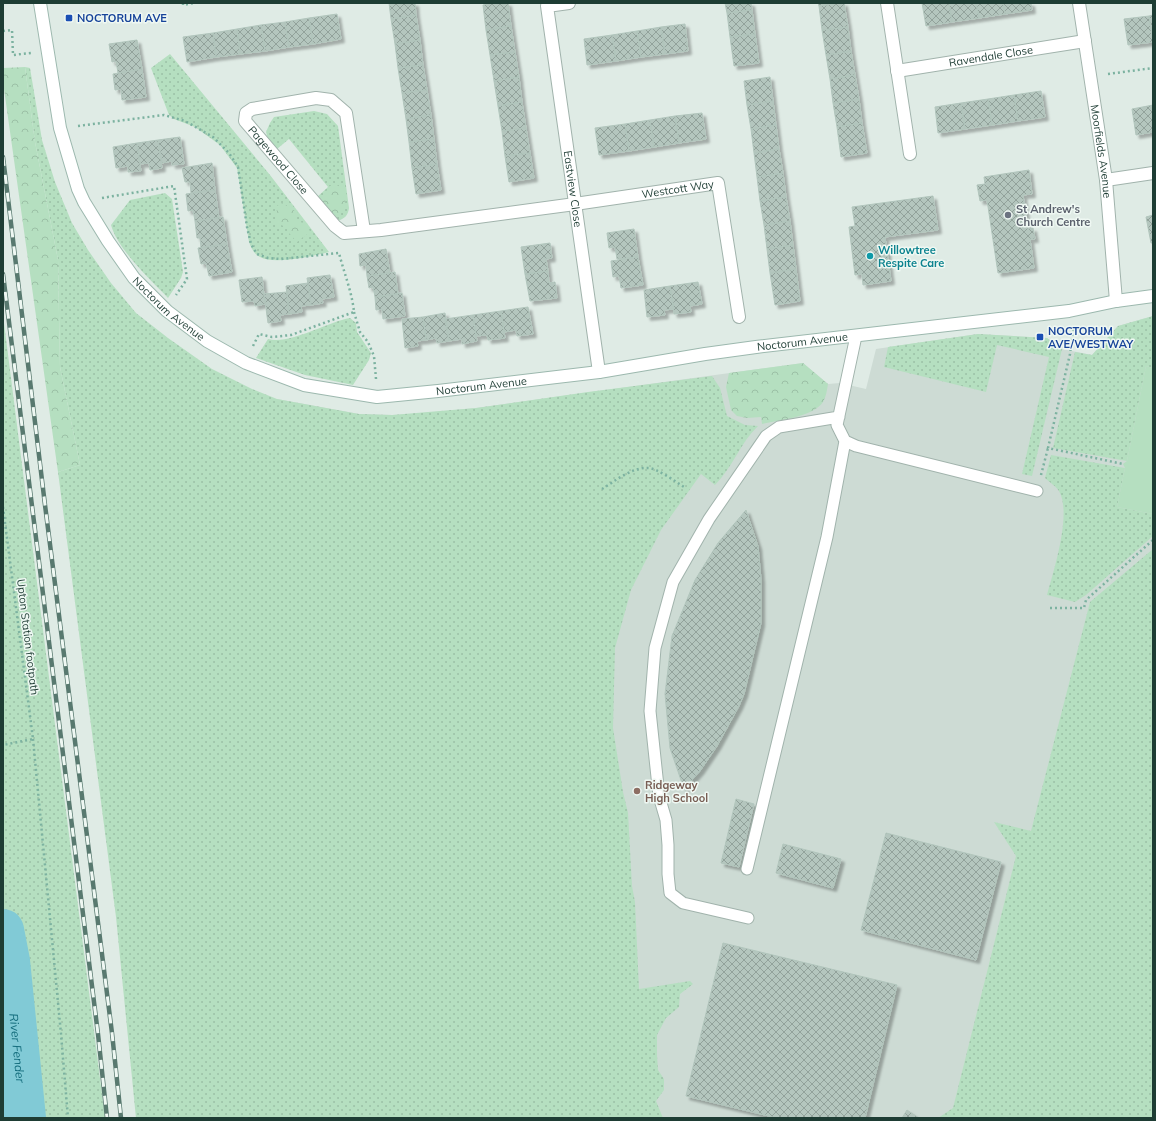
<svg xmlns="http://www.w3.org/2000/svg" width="1156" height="1121" viewBox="0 0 1156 1121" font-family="Mulish,sans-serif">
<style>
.built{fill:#cddbd4}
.grass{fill:url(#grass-dots)}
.forest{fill:url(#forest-crowns)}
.garden{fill:#b5dfc0}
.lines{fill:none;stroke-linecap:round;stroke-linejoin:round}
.river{stroke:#81cad6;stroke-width:42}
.building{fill:url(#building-cross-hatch);stroke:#b1c5bc;filter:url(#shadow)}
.lane-casing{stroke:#a1b3ac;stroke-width:13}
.street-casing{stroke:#a1b3ac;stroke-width:14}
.secondary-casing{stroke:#9cb8ae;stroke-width:14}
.path{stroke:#7cb2a0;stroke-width:2.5;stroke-dasharray:2 3;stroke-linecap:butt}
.lane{stroke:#fff;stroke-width:11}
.street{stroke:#fff;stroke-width:12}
.secondary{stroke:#fff;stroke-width:12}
.rail-casing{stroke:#58796f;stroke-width:4.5}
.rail{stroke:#eff8f3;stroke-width:3;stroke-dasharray:9;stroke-linecap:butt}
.transit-dot{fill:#1a4fb4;stroke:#eff8f3;stroke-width:1.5}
.worship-dot{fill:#6b7280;stroke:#eff8f3;stroke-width:1.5}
.culture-dot{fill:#0f9aa8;stroke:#eff8f3;stroke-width:1.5}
.education-dot{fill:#8d6e63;stroke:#eff8f3;stroke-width:1.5}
.labels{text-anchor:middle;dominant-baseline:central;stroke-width:3;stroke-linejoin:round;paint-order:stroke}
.transit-label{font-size:11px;font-weight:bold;fill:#164399;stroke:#eff8f3;text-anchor:start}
.street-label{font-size:11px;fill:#1e3d34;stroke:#eff8f3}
.worship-label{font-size:11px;font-weight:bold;fill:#5b616d;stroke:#eff8f3;text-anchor:start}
.culture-label{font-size:11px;font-weight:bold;fill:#0d838f;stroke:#eff8f3;text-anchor:start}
.education-label{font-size:11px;font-weight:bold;fill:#785e54;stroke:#eff8f3;text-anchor:start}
.water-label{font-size:12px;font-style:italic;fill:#146d7d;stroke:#eff8f3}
</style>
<defs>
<pattern id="grass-dots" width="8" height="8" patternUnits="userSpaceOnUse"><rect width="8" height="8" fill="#b5dfc0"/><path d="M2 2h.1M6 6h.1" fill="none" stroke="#9bc0a6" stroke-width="1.8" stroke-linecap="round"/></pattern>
<pattern id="forest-crowns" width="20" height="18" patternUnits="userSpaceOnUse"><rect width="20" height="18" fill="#b5dfc0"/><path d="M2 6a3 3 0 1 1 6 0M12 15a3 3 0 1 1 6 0" fill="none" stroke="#9bc0a6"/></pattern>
<pattern id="building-cross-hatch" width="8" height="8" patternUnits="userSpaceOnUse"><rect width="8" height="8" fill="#b4c6be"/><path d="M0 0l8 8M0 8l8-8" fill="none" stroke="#92a29b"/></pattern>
<filter id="shadow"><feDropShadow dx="3.5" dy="3.5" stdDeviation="1" flood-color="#0004"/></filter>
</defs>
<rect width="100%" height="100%" fill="#dfebe5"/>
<!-- built -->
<path class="built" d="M1153 316V1118H152L277 399 359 414 392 415 414 414 476 408 803 363 828 384 840 383 866 389 876 349 978 334 1047 338 1062 349 1092 355 1118 326Z"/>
<!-- grass -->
<path class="grass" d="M170 54 270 175 329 252C313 256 274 265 260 257 254 254 251 248 249 242L237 168 220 145 195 127 174 119 169 115 151 68Z
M25 67 30 68 42 140 55 182 72 223 88 250 111 283 136 313 168 338 212 369 252 389 277 399 359 414 392 415 476 408 588 392 712 376 720 388 727 416 745 425 758 426C740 443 733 467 715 485L701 474 661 530 631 590 615 648 613 728 623 792 628 813 632 886 635 902 639 989 690 981 693 984 680 994 679 1007 666 1018 657 1035V1055L658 1070 664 1079V1090L656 1101 663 1118H136L116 917 58 472 80 465 60 367 58 260 35 142Z
M314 111 327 114 338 126 349 208C348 215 345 219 337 221L316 198 328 187 289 139 277 149 268 139 266 132 270 123 274 117Z
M165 193 172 199 183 272 181 278 168 298C150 279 118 250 111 225L130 200Z
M3 315 105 1118H3Z
M1153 316V368L1146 366 1127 461 1053 448 1075 352 1092 355 1118 326Z
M350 318 356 323 357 332 371 353 369 360 353 385 305 375 256 358 268 339C290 345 327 322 350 318Z
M978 334 1047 338 1062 349 1032 476 1022 474 1049 357 997 345 986 392 884 367 888 347Z
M1051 455 1125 468 1117 507 1153 514V536L1086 595 1075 602 1047 595C1054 570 1072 513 1059 491 1056 486 1049 482 1045 478Z
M1153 549V1118H938L953 1108 1016 856 994 822 1031 831 1090 602Z"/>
<!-- forest -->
<path class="forest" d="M25 67 35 142 58 260 60 367 80 465 58 472 3 82V68Z
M334 184 343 188 347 195 343 208 334 217 322 204 328 187Z
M282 203 298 213 296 222 307 223 310 232 297 242 289 233 286 227 276 223 277 206Z
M803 363 828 384C827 390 826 397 823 402 813 417 779 420 762 424L761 417 747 418 737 416 731 410 726 387 729 373Z"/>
<!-- garden -->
<path class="garden" d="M1146 366 1153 368V514L1117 507 1125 468 1123 464 1127 461Z"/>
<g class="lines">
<!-- river -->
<path class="river" id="s1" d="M3 930 9 961 25 1118"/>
</g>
<!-- building -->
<path class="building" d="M389 3H415L416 15 391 19Z
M495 3H508L511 26 486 30 483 5Z
M725 3H751L752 10 727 13Z
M818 3H840L819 6Z
M840 3H844L848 27 822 30 819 6Z
M922 3H949L952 22 926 26Z
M949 3H976L979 18 952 22Z
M976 3H1003L1005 14 979 18Z
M1003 3H1031L1032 10 1005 14Z
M752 10 755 34 730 37 727 13Z
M337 14 341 39 313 44 309 18Z
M416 15 420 40 395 44 391 19Z
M1153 15V41L1149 16Z
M1149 16 1153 42 1128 45 1124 19Z
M309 18 313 44 289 47 285 22Z
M285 22 289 47 265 51 261 25Z
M685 24 688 51 665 54 661 27Z
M261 25 265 51 240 54 237 29Z
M511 26 515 52 490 55 486 30Z
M661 27 665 54 641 57 637 31Z
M848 27 851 51 826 55 822 30Z
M237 29 240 54 216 57 213 33Z
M637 31 641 57 616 61 612 35Z
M213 33 216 57 187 62 183 37Z
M755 34 759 63 734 66 730 37Z
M612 35 616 61 587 65 584 39Z
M137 40 142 69 118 73 116 61 112 62 109 44Z
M420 40 423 65 398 68 395 44Z
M851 51 855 75 830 79 826 55Z
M515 52 519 77 494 81 490 55Z
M423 65 427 90 402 93 398 68Z
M142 69 146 97 122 100 121 89 115 90 113 74Z
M855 75 859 99 833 103 830 79Z
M519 77 522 102 498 106 494 81Z
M770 77 773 101 747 105 744 81Z
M427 90 431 115 406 119 402 93Z
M1041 91 1045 117 1018 121 1014 95Z
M1014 95 1018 121 992 125 988 99Z
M859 99 862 123 837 127 833 103Z
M988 99 992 125 965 129 961 103Z
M773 101 776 125 751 129 747 105Z
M522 102 526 128 502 131 498 106Z
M961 103 965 129 938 133 935 107Z
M1153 105V132L1136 135 1132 109Z
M702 113 706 139 679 143 675 116Z
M431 115 434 139 409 142 406 119Z
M675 116 679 143 654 147 650 120Z
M650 120 654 147 629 151 625 124Z
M862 123 867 153 841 157 837 127Z
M625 124 629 151 599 155 595 128Z
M776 125 779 149 754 153 751 129Z
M526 128 530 153 505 156 502 131Z
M180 137 184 164 172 165V161L162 163 158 140Z
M434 139 437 164 412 168 409 142Z
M158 140 162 168 150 170 149 163 140 164 137 143Z
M137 143 141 171 128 172V166L116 168 113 147Z
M779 149 783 173 757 177 754 153Z
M530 153 534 178 509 182 505 156Z
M212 163 215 190 191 193 190 182H185L182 168Z
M437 164 441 190 416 194 412 168Z
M1029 170 1032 194 1023 195 1028 229 1033 228 1035 239H1030L1034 268 998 273 987 200 980 201 977 185 985 184 984 177Z
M783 173 786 197 760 201 757 177Z
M215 190 219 218 195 221 193 210 188 211 186 194Z
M933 196 938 230 885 237 891 281 863 285 862 274 855 275 849 227 855 226 852 207Z
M786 197 790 221 764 225 760 201Z
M1153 215V243H1151L1146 217Z
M223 217 227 244 201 248 200 238H197L195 221Z
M790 221 793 245 767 249 764 225Z
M634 229 638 257 617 259 615 247 609 248 607 233Z
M550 243 552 258 546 259 548 271 525 274 521 247Z
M227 244 232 272 209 276 206 263 201 264 198 248Z
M793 245 796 269 770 273 767 249Z
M386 249 390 273 367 276 366 265 360 266 359 254Z
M638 257 643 285 621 288 619 276 613 277 611 261Z
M796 269 800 301 775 305 770 273Z
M548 271 549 283 555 282 557 298 530 301 525 274Z
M395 272 398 294 375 297 373 287 369 288 367 276Z
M330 275 334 297 322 299 323 303 311 305 307 278Z
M262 277 265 304 255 306 254 301 242 302 239 280Z
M698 282 702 304 690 306 691 312 674 314 670 286Z
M308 283 311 305 301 306 302 312 289 314 286 286Z
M670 286 674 309 664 310 665 315 647 317 644 290Z
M287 292 289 314 280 315 281 321 268 323 264 294Z
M402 293 405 316 383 319 382 309 376 310 375 297Z
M528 307 533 334 517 336 516 330 504 332 501 311Z
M501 311 505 338 488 340 487 335 476 336 473 315Z
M445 313 449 341 437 343 436 338 426 340 423 317Z
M473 315 477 341 462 344V339L449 341 445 319Z
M423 317 426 340 417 341 418 346 405 348 402 319Z
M746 510 758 546 761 579V623L744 694 739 706 717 746 700 771 684 789 670 748 665 694 672 636 695 580 718 543Z
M736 799 754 804 739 867 721 863Z
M886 833 1001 862 976 960 861 930Z
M783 844 841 859 833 888 776 873Z
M723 943 897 985 865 1118H777L686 1096Z
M907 1110 919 1118H902Z"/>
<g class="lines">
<defs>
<path id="lane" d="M856 336 837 425 845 441 856 446 1037 491
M747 869 827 537 845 441
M748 918 683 903 670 893 668 874V845L666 820 659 796 650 711 655 648 673 582 709 519 766 436 779 427 839 417"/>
<g id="street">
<path id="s2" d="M569 3 547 6 599 372"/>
<path d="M887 3 910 154"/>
<path id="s3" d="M1079 3 1106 180 1116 301"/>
<path id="s4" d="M897 71 1085 41"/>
<path d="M1106 180 1153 173"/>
<path id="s5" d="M364 231 346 113 331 100 316 98 252 109 246 113 245 121 335 226 344 233 381 230 575 204 718 183 739 317"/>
</g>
<g id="secondary">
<path id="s6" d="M40 3 60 128 78 189 84 202 108 241 134 278 167 311 207 341 246 363 304 385 377 397 438 391 599 372 705 354 756 347 1069 311 1116 301 1153 296"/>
</g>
</defs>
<!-- lane casing -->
<use href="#lane" class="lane-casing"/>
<!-- street casing -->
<use href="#street" class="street-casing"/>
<!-- secondary casing -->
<use href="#secondary" class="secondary-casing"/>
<!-- path -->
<path class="path" d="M183 3V5L194 3
M3 31 12 30 13 55 31 53
M1108 74 1153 68
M78 126 164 115 185 121 213 137 229 153 238 167 247 227 251 244 257 254 268 258 281 259 339 253
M102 198 174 186 187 279 176 295
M354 312 360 332 368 342 374 356 376 379
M1073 329 1070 354 1048 448 1123 464
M253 346 259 334 272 337 291 335 354 312C352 292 344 273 339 253
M1041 475 1048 448
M602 489C615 481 632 467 648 468 657 468 676 482 684 487
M3 507 33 739 3 745
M1050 608H1084L1086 600 1153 540
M33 739 61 1034 68 1118"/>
<!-- lane -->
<use href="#lane" class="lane"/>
<!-- street -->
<use href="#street" class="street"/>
<!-- secondary -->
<use href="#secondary" class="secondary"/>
<defs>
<path id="rail" d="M3 157 45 505 112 1033 121 1118
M3 274 98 1034 107 1118"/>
</defs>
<!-- rail casing -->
<use href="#rail" class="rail-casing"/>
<!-- rail -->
<use href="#rail" class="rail"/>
</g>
<!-- markers -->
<g class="transit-dot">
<rect x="65" y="14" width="8" height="8" rx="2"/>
<rect x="1036" y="333" width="8" height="8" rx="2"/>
</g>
<circle class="worship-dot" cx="1008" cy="215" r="4"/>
<circle class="culture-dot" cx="870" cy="256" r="4"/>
<circle class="education-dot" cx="637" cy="791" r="4"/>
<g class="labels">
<!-- transit labels -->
<g class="transit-label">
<text x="77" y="18">NOCTORUM AVE</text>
<text x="1048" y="331">NOCTORUM<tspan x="1048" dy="13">AVE/WESTWAY</tspan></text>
</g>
<!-- street labels -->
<g class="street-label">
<text stroke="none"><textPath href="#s4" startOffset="95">Ravendale Close</textPath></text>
<text stroke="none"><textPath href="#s3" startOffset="150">Moorfields Avenue</textPath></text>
<text stroke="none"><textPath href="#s5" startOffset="286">Pagewood Close</textPath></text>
<text stroke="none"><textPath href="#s2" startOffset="207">Eastview Close</textPath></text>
<text stroke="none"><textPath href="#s5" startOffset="721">Westcott Way</textPath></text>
<text stroke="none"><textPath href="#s6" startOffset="342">Noctorum Avenue</textPath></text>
<text stroke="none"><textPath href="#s6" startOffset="1002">Noctorum Avenue</textPath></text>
<text stroke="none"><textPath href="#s6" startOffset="678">Noctorum Avenue</textPath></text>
<text transform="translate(28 637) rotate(83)">Upton Station footpath</text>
</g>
<!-- worship labels -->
<g class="worship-label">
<text x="1016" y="209">St Andrew's<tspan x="1016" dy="13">Church Centre</tspan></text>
</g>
<!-- culture labels -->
<g class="culture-label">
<text x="878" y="250">Willowtree<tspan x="878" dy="13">Respite Care</tspan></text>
</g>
<!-- education labels -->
<g class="education-label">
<text x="645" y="785">Ridgeway<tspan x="645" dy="13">High School</tspan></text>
</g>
<!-- water labels -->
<g class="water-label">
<text stroke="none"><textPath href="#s1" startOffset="119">River Fender</textPath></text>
</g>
</g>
<!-- border -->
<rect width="1156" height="1121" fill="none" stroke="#1e3d34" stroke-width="8"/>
</svg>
